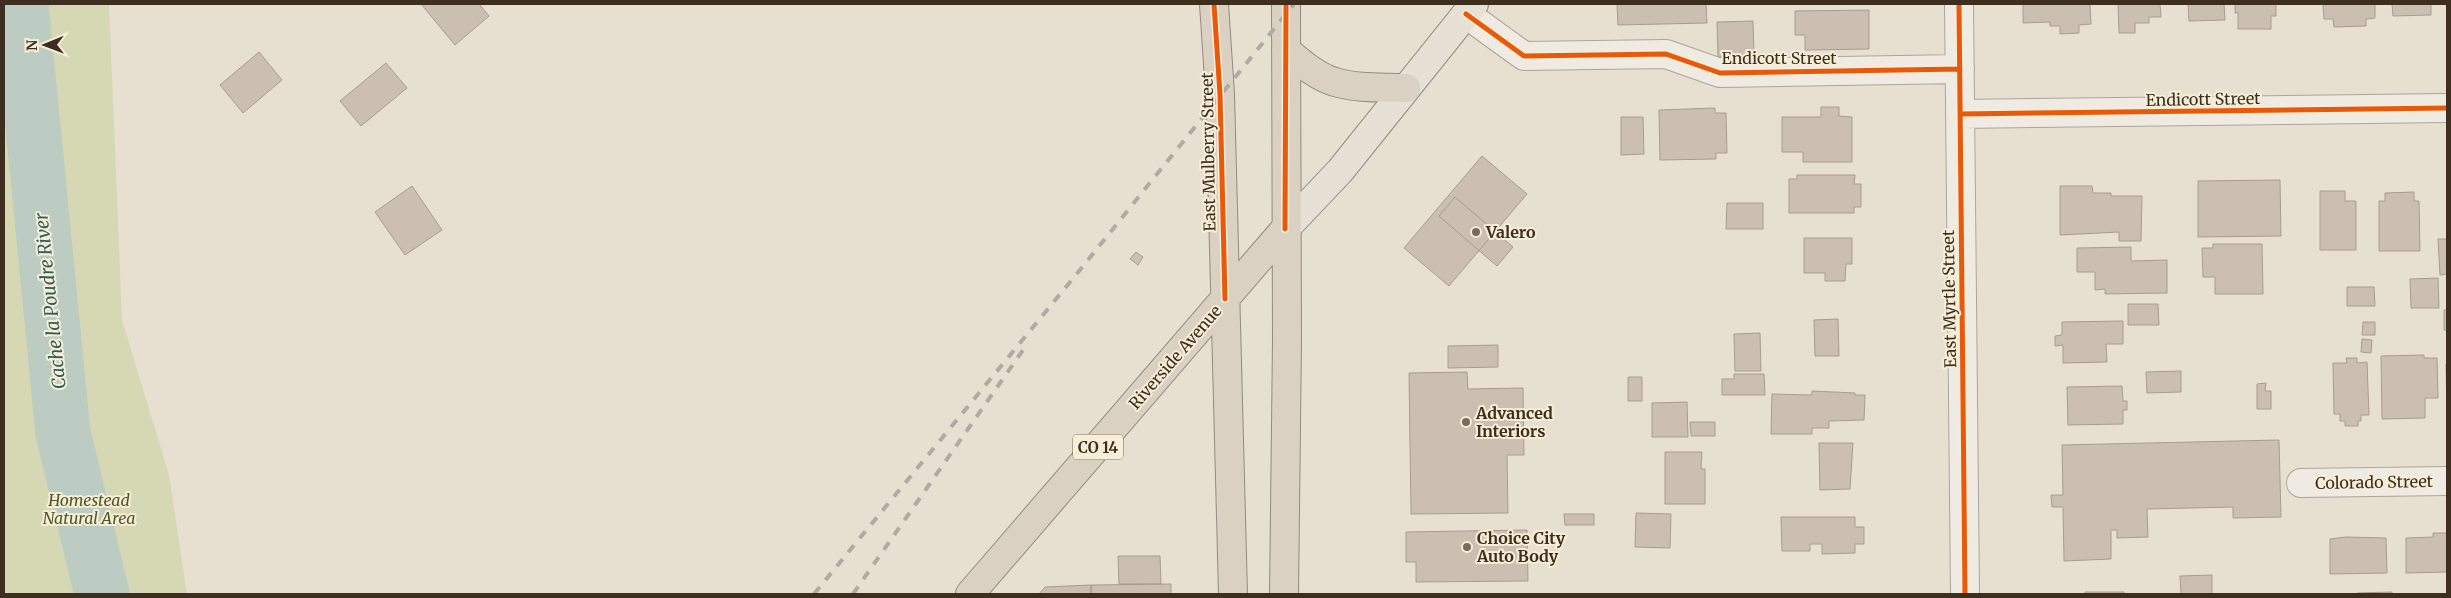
<svg xmlns="http://www.w3.org/2000/svg" width="2451" height="598" viewBox="0 0 2451 598" font-family="Merriweather,serif">
<style>
.green{fill:#d6d7b3}
.lines{fill:none;stroke-linecap:round;stroke-linejoin:round}
.river{stroke:#bcccc2;stroke-width:55}
.building{fill:#cbbfb2;stroke:#a89c90}
.minor-casing{stroke:#ada599;stroke-width:30}
.major-casing{stroke:#928b80;stroke-width:30}
.highway-casing{stroke:#928b80;stroke-width:30}
.minor{stroke:#efebe3;stroke-width:28}
.major{stroke:#e6e1d4;stroke-width:28}
.highway{stroke:#dad1c2;stroke-width:28}
.rail{stroke:#afaaa2;stroke-width:4;stroke-dasharray:9 9;stroke-linecap:butt}
.cycleway-casing{stroke:#f7eed8;stroke-width:8}
.cycleway{stroke:#e8590c;stroke-width:5}
.poi-dot{fill:#786c5e;stroke:#f7eed8;stroke-width:2}
.labels{text-anchor:middle;dominant-baseline:central;stroke-width:4;stroke-linejoin:round;paint-order:stroke}
.shield{fill:#f7eed8;stroke:#756857;stroke-width:1}
.shield-label{font-size:15px;font-weight:bold;fill:#3d2e20}
.street-label{font-size:16px;fill:#3d2e20;stroke:#f7eed8}
.poi-label{font-size:16px;font-weight:bold;fill:#3d2e20;stroke:#f7eed8;text-anchor:start}
.park-label{font-size:16px;font-style:italic;fill:#4d5a26;stroke:#f7eed8}
.water-label{font-size:18px;font-style:italic;fill:#2f5d5a;stroke:#f7eed8}
</style>
<rect width="100%" height="100%" fill="#e7e0d1"/>
<!-- green -->
<path class="green" d="M4 4H109L122 320 169 475 187 594H4Z"/>
<g class="lines">
<!-- river -->
<path class="river" d="M21 4 63 433 102 594"/>
</g>
<!-- building -->
<path class="building" d="M421 4H479L489 16 455 45Z
M1617 4H1706L1707 23 1618 25Z
M2023 4H2090L2091 24 2079 25V33L2060 34V26H2050V22L2023 23Z
M2118 4H2160L2161 17H2149V23H2135V33H2119Z
M2188 4H2224L2225 20 2189 21Z
M2235 4H2294H2276V16H2271V29H2238V13H2235Z
M2323 4H2375V18L2366 19V26L2334 27 2333 19H2324Z
M2392 4H2431V15L2393 16Z
M1869 10V49L1805 50V35H1795V11Z
M1753 21 1754 56 1718 57 1717 22Z
M259 52 282 80 243 113 220 85Z
M386 63 407 88 361 126 340 101Z
M1821 107H1839V116L1852 117V162H1803V152H1782V117H1821Z
M1715 108V113H1726L1727 153H1716V159L1660 160 1659 110Z
M1621 117H1643L1644 154 1621 155Z
M1482 156 1527 194 1449 286 1404 248Z
M1797 175H1855L1854 184H1861V207H1854V213H1789V179H1797Z
M2280 180 2281 236 2198 237V181Z
M412 186 442 230 405 255 375 212Z
M2060 186H2092L2093 193H2111V196H2142L2141 241H2119V232L2060 235Z
M2320 191H2345V201H2356V250H2320Z
M2414 192V201H2419L2420 251H2379V201H2385V193Z
M1455 197 1513 247 1497 266 1439 216Z
M1727 203H1763V229H1726Z
M1804 238H1852V264H1846L1845 281H1825V273H1804Z
M2438 239H2447V274L2440 275Z
M2213 244H2262L2263 294H2215V277H2203L2202 248H2213Z
M2131 247V261L2167 260V293L2105 294V289L2095 290V272H2077V248Z
M1136 252 1143 257 1138 265 1130 259Z
M2438 278 2439 308H2411L2410 279Z
M2347 287H2374L2375 306H2347Z
M2128 304H2158L2159 325H2128Z
M2444 310H2447V330H2444Z
M1838 319 1839 356H1815L1814 320Z
M2123 321V344H2106L2107 362 2063 363V345L2055 346V336L2062 335V322Z
M2363 322H2375V335H2362Z
M1760 333 1761 371H1735L1734 334Z
M2362 339 2372 340 2371 353 2361 352Z
M1498 345V367L1448 368V346Z
M2424 355V358H2437L2438 398H2425V418L2382 419 2381 356Z
M2346 358H2357V363L2367 362 2369 415H2361V421H2358V426H2345V421H2340V414H2334L2333 363H2347Z
M2446 364H2447V416Z
M2181 371V392L2147 393 2146 372Z
M1467 372 1468 389 1523 388 1524 455H1507L1508 513 1411 514 1409 373Z
M1734 374H1764L1765 395H1722V379H1734Z
M1628 377H1642V401H1628Z
M2266 383 2265 391H2271V409H2257V384Z
M2122 386 2123 401H2127V410H2123V424L2068 425 2067 387Z
M1812 391 1855 393V395H1865L1864 420 1829 421V428H1812V434H1771L1772 394 1812 395Z
M1687 402 1688 437H1652V403Z
M1690 422H1715V436H1691Z
M2279 440 2281 517 2233 518V507L2147 509 2148 537 2117 538V530H2111V559L2064 561 2063 507H2052L2051 495H2063L2062 445Z
M1819 443H1853L1850 489 1820 490Z
M1665 452H1702L1701 469H1705V504H1665Z
M1636 513 1671 514 1670 548 1635 547Z
M1564 514H1594V525H1565Z
M1781 517H1855V527H1864V544H1855V553L1822 554V544H1810V551H1782Z
M1527 530 1528 581 1416 582V562H1406V532Z
M2433 533H2447V572L2406 573V538L2433 537Z
M2346 537 2386 538 2387 573 2330 574V539Z
M1118 556H1160L1161 584H1119Z
M2212 575V594H2181L2180 576Z
M1171 584V594H1091V585Z
M1091 585V594H1039L1045 587Z
M2085 592H2124V594H2085Z
M2392 592V594H2357V593Z"/>
<g class="lines">
<defs>
<path id="minor" d="M1959 4 1965 594
M1466 14 1524 56 1666 54 1720 73 1960 69
M1960 114 2447 108
M2301 483 2447 481"/>
<path id="major" d="M1285 229 1340 171 1474 4"/>
<path id="highway" d="M1214 4 1220 94 1233 594
M1286 50C1300 62 1317 77 1335 82 1358 89 1383 87 1406 88
M970 594 1285 229
M1284 594 1287 341 1286 4"/>
</defs>
<!-- minor casing -->
<use href="#minor" class="minor-casing"/>
<!-- major casing -->
<use href="#major" class="major-casing"/>
<!-- highway casing -->
<use href="#highway" class="highway-casing"/>
<!-- minor -->
<use href="#minor" class="minor"/>
<!-- major -->
<use href="#major" class="major"/>
<!-- highway -->
<use href="#highway" class="highway"/>
<!-- rail -->
<path class="rail" d="M814 594 1075 276 1294 4
M853 594 1023 350"/>
<defs>
<path id="cycleway" d="M1214 4 1220 94 1225 299
M1959 4 1965 594
M1466 14 1524 56 1666 54 1720 73 1960 69
M1960 114 2447 108
M1285 229 1286 4"/>
</defs>
<!-- cycleway casing -->
<use href="#cycleway" class="cycleway-casing"/>
<!-- cycleway -->
<use href="#cycleway" class="cycleway"/>
</g>
<!-- markers -->
<g class="poi-dot">
<circle cx="1476" cy="232" r="5"/>
<circle cx="1466" cy="422" r="5"/>
<circle cx="1467" cy="547" r="5"/>
</g>
<g class="labels">
<!-- shield labels -->
<rect class="shield" x="1073" y="434.5" width="50" height="25" rx="4"/>
<g class="shield-label">
<text x="1098" y="447">CO 14</text>
</g>
<!-- street labels -->
<g class="street-label">
<text x="1779" y="58">Endicott Street</text>
<text transform="translate(2203 99) rotate(-1)">Endicott Street</text>
<text transform="translate(1208 152) rotate(-91)">East Mulberry Street</text>
<text transform="translate(1949 299) rotate(-91)">East Myrtle Street</text>
<text transform="translate(1175 357) rotate(-49)">Riverside Avenue</text>
<text transform="translate(2374 482) rotate(-1)">Colorado Street</text>
</g>
<!-- poi labels -->
<g class="poi-label">
<text x="1486" y="232">Valero</text>
<text x="1476" y="413">Advanced<tspan x="1476" dy="18">Interiors</tspan></text>
<text x="1477" y="538">Choice City<tspan x="1477" dy="18">Auto Body</tspan></text>
</g>
<!-- park labels -->
<g class="park-label">
<text x="89" y="500">Homestead<tspan x="89" dy="18">Natural Area</tspan></text>
</g>
<!-- water labels -->
<g class="water-label">
<text transform="translate(50 301) rotate(-96)">Cache la Poudre River</text>
</g>
</g>
<!-- border -->
<rect width="2451" height="598" fill="none" stroke="#3d2e20" stroke-width="10"/>
<!-- north arrow -->
<g transform="translate(45 45) rotate(269)" stroke="#f7eed8" stroke-width="4" paint-order="stroke">
<path d="M0-4L9 19L0 12L-9 19Z" fill="#3d2e20"/>
<text y="-8" font-size="14" font-weight="bold" text-anchor="middle" fill="#3d2e20">N</text>
</g>
</svg>
